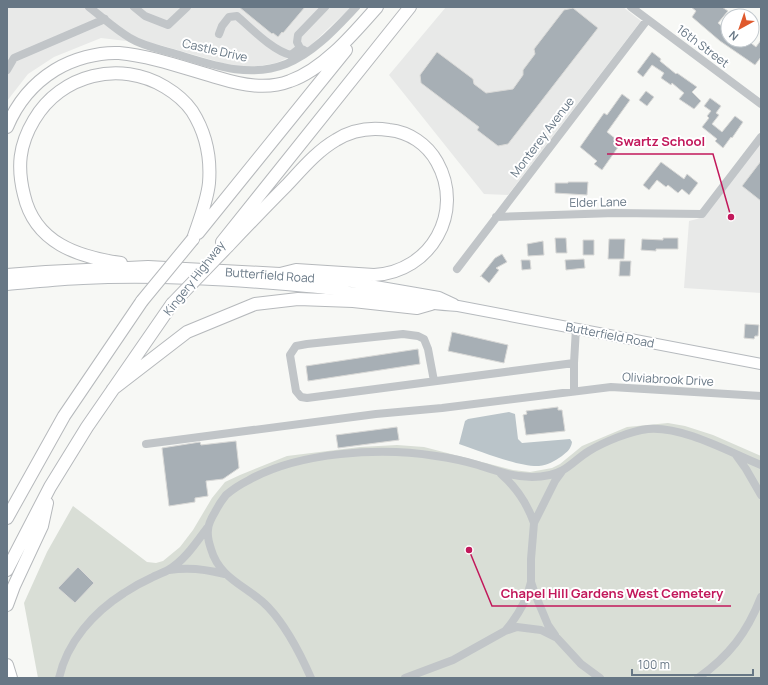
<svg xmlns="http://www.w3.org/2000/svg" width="768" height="685" viewBox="0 0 768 685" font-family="Manrope,sans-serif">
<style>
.built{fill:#e8e9e8}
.green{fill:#d9ded6}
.water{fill:#bac4c9}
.building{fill:#a7afb5;stroke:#d9d9d7}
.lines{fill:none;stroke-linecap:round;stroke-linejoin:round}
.major-casing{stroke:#b6babe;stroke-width:12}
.highway-casing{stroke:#b6b9bc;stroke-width:14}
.minor{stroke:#c1c5c8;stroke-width:8}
.major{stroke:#fff;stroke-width:10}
.highway{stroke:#fff;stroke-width:12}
.highway-bridge-casing{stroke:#b6b9bc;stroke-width:14;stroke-linecap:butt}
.highway-bridge{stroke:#fff;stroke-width:12}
.labels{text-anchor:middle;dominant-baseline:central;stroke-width:4;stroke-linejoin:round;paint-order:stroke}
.street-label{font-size:12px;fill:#677785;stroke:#fff}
.leader{fill:none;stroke:#c2185b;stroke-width:1.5}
.callout-dot{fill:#c2185b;stroke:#fff;stroke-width:1.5}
.callout-label{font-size:13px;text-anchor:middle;font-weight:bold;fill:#c2185b;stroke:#fff;stroke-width:4;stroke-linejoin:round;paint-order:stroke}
</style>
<rect width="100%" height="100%" fill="#f7f8f5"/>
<!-- built -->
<path class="built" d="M7 7H351L311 45 297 54 276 63 259 66 245 67 233 66 160 45 101 38 54 57 28 74 7 101Z
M446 7H623L641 21 508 195 484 194 389 75Z
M761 141V293L684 288 689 221 697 219 706 215Z"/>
<!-- green -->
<path class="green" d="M668 423 685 426 713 435 761 456V678H38L24 603 47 552 73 506 147 562 156 563 163 561 180 547 193 530 212 498 225 482 240 475 287 456 360 447 397 445 424 447 513 470 530 472 552 468 560 464 582 446 627 427Z"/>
<!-- water -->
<path class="water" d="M509 412 515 414 518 439 522 443 570 439 572 442C571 449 567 452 562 456 555 461 548 465 539 466 519 467 479 451 459 444L465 421 468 419Z"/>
<!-- building -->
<path class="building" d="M239 7H305L283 33 282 32 278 37 273 33 272 34Z
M691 7H722L728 11 718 23 728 31V40H747L756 47 761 40V57L755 65 720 41 692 17 696 11Z
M573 8 598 28 508 144 498 146 477 130 479 127 421 83 420 75 437 52 473 79 474 84 486 93 513 89 523 75V70L535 54 534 49 564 10Z
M652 52 661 59 660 61 676 74 677 73 697 87 692 92 701 101 694 109 679 99 684 93 672 83 671 85 661 78 664 73 652 65 643 77 637 72Z
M646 91 654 97 647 106 639 100Z
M622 94 630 100 607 132 621 143 602 170 594 164 597 161 580 147 604 113 607 115Z
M710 98 721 106 716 113 719 115 712 124 722 132 735 116 743 122 732 138 731 137 723 148 715 141 717 139 702 127 709 118 707 116 711 111 704 106Z
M761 161V201L742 186Z
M661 162 684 179 687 174 698 183 689 195 682 189 678 193 668 185 666 187 657 180 649 190 643 185Z
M568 182H588L587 195 555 193V183H568Z
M555 238H566L567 253H556Z
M663 238H678V249H656V251L641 250 642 239 663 240Z
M609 239H625L624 259H608Z
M583 240H594V255H583Z
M543 241 544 255 528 256 527 244Z
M502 254 507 262 496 268 499 270 489 283 481 276 480 277 495 258Z
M584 259 585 268 566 270 565 260Z
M521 260H530L531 269 522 270Z
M620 261H631L630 276H619Z
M745 324 759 325 758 336H755L754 339 744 338Z
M452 332 508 345 504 363 448 351Z
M418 349 420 364 308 381 306 366Z
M558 407V410H562L565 431 526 435 523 415 527 414 526 411Z
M397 427 399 440 338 448 336 435Z
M236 441 239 468 223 479 206 481 208 496 195 498V502L169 506 162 448 200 442 201 445Z
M78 567 94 583 75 603 58 588Z"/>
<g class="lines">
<defs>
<path id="major" d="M286 275 352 282 439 297 454 304
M7 285C32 283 57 280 83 279 157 275 233 280 307 287 358 291 407 303 458 306L761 364"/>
<path id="highway" d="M7 127C17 103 34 83 55 70 73 59 98 52 119 53 152 56 187 69 219 78 242 85 267 90 290 81 324 69 354 33 377 7
M198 233 346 50
M222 242 410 7
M121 263C78 257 35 243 24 195 17 167 19 145 34 120 61 74 120 60 165 87 175 93 185 101 192 111 206 133 211 158 209 183 207 202 199 221 193 239
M7 275 46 272 148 267 280 274 296 270 374 275C431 272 465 212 437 162 427 144 409 132 389 130 370 127 352 130 336 140 317 151 302 169 287 185 267 205 247 226 228 246
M113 389 187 332 255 304 298 299 353 301 417 308 431 304
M7 518 64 416 142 301
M7 570 50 487 87 427 172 304
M7 605 14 586 42 526 47 503
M7 665 11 678"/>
</defs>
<!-- major casing -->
<use href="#major" class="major-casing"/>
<!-- highway casing -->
<use href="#highway" class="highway-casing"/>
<!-- minor -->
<path class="minor" d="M89 7C102 17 116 30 130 38 143 46 159 49 173 53 210 64 248 79 286 64 314 53 336 28 356 7
M134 7 145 16 168 25 187 7
M631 7 761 104
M219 34 222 26 229 17 237 16C252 29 273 51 291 55L300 48
M304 50 300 48 297 42 298 35 325 7
M7 70 14 58 105 19
M496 217 615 213 702 214 761 137
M457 269 647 20
M434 381 428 349 424 339 418 336 403 334 307 344 296 346 290 355 296 391 301 397 307 398 574 363
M574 391V363L576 328
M146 444 376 414 442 408 611 387 761 396
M736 455 746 469 761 495
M501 474C517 488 527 503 534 523
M169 570C188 567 206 569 224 574
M505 631C517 617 527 600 531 582
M555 635 548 625 535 594 531 582V559L534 523 555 481 563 470
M59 678C67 642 94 612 124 593 133 587 142 582 151 578 156 575 163 573 168 570 184 561 196 543 207 528
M311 678C300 653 287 627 268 607 248 586 220 580 211 549 209 543 207 537 208 530 208 524 212 517 215 512 218 506 222 500 226 495 233 489 241 484 249 480 299 452 380 447 436 456 450 458 465 461 478 465 497 471 513 477 532 477 542 477 554 475 563 470 572 465 579 457 589 451 604 442 630 431 648 429 683 426 729 452 761 465
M405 678 453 660 505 631 517 627 541 630 557 638 581 664 600 678
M698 678C729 656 747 633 761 597"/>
<!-- major -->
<use href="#major" class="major"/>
<!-- highway -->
<use href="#highway" class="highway"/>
<defs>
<path id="highway-bridge" d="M142 301 193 239
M172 304 228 246"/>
</defs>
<!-- highway-bridge casing -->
<use href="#highway-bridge" class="highway-bridge-casing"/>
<!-- highway-bridge -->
<use href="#highway-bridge" class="highway-bridge"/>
</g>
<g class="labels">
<!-- street labels -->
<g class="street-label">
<text transform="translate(703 46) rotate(37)">16th Street</text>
<text transform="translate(215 50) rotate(13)">Castle Drive</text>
<text transform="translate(542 137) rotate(-53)">Monterey Avenue</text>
<text transform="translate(598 202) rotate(-1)">Elder Lane</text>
<text transform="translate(270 275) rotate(4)">Butterfield Road</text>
<text transform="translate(194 278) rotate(-52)">Kingery Highway</text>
<text transform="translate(610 335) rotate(11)">Butterfield Road</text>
<text transform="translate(668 379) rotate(3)">Oliviabrook Drive</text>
</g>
</g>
<!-- callouts -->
<path class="leader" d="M731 217L713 154H607M469 550L492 606H731"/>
<g class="callout-dot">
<circle cx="731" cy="217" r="4"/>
<circle cx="469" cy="550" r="4"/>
</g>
<g class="callout-label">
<text x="660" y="146">Swartz School</text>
<text x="612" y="598">Chapel Hill Gardens West Cemetery</text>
</g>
<!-- border -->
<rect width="768" height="685" fill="none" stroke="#677785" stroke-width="16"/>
<!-- north arrow -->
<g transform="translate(740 28) rotate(220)"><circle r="19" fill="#ffffff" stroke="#c2c9ce"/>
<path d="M0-3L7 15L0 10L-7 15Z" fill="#df592d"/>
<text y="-6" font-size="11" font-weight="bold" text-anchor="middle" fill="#677785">N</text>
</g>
<!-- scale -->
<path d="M632 669v6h121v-6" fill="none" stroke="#677785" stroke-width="2"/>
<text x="638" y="669" font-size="12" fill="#677785" stroke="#ffffff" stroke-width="3" paint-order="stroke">100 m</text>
</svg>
